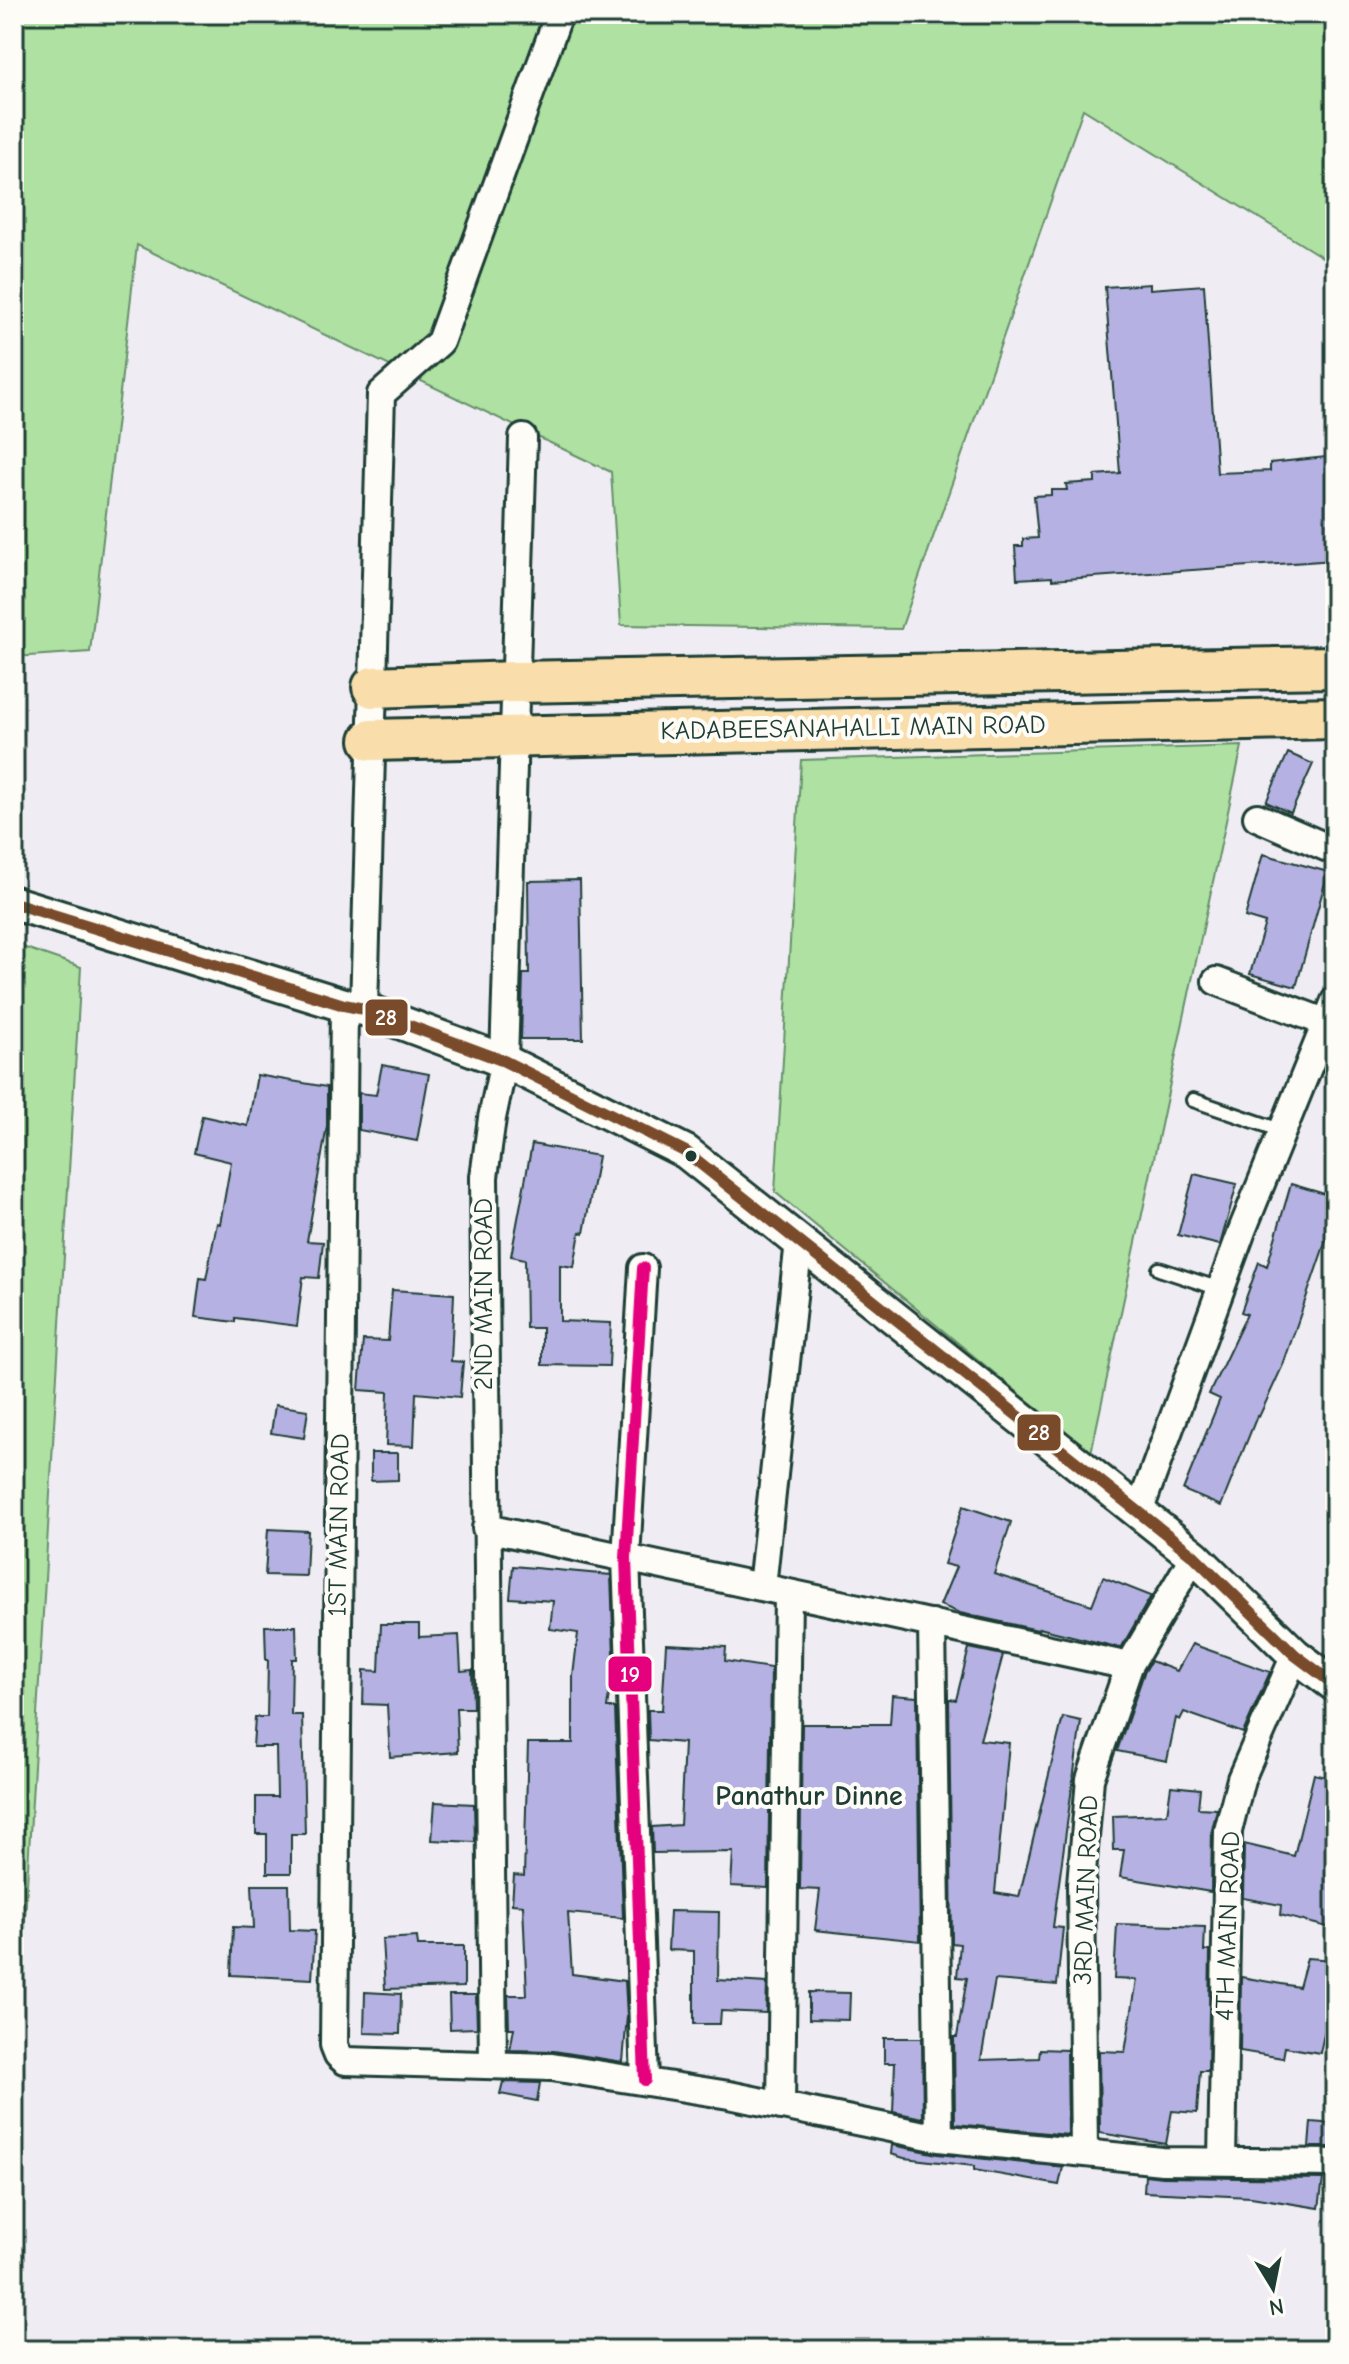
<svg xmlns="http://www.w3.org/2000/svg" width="1349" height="2364" viewBox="0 0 1349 2364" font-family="'Comic Neue',sans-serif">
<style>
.green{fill:#aee1a2;stroke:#668f6b;stroke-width:2}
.building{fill:#b5b1e3;stroke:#1f3d34;stroke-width:2}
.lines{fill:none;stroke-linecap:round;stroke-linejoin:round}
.service-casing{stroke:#1f3d34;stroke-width:18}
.minor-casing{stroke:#1f3d34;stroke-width:32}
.tertiary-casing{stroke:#1f3d34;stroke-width:38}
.primary-casing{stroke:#1f3d34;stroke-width:46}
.service{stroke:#fdfcf7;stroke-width:12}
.minor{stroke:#fdfcf7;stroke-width:26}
.tertiary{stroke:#fdfcf7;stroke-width:32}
.primary{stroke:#f9deab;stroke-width:40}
.bus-1-casing{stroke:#fdfcf7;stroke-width:18}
.bus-2-casing{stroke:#fdfcf7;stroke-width:18}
.bus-1{stroke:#7a4b2a;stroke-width:12}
.bus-2{stroke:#e5007d;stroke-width:12}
.bus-dot{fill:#1f3d34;stroke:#fdfcf7;stroke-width:3}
.labels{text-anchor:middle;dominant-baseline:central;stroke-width:8;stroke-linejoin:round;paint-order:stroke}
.street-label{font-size:26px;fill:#1f3d34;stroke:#fdfcf7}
.neighbourhood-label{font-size:28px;font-weight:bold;fill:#1f3d34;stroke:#fdfcf7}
.line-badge{stroke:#fdfcf7;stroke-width:3}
.badge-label{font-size:22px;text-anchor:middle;font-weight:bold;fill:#fff}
</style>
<rect width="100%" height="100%" fill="#efedf3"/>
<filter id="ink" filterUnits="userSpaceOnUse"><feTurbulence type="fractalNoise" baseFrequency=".0125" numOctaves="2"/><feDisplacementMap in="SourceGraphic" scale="16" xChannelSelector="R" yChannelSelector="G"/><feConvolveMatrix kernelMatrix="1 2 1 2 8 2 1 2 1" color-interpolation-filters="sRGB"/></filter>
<g filter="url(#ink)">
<!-- green -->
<path class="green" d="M14 14H1335V265L1083 109 901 629 621 625 611 472 137 245 90 652 14 657Z
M1242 746 1091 1453 775 1192 801 760Z
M14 944 81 967 16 2072 14 2071Z"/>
<!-- building -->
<path class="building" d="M1150 284V289L1204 285 1217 473 1270 471V463L1335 456 1334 560 1052 580V577L1017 579 1015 546H1023V539L1038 538 1034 496 1051 495V490H1067L1066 484 1095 482V475L1120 473 1105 287Z
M1288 753 1313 764 1291 813 1266 802Z
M1263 854 1328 872 1296 987 1250 974 1265 923 1245 917Z
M580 880 583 1039H521L523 974H529L528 881Z
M382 1065 429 1074 417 1141 359 1130V1093L376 1095Z
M257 1075 327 1087V1126L307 1241 323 1242 319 1278 303 1277 297 1326 235 1318V1322L195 1317 200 1278 206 1279 217 1223 220 1224 231 1162 194 1153 202 1116 248 1126Z
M532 1144 598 1156 584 1233 580 1232 574 1267 560 1265V1321L611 1323 609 1366 542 1365V1328H526L525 1259 511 1256Z
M1194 1174 1237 1184 1220 1245 1178 1235Z
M1291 1184 1335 1197V1214L1283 1365 1259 1417 1257 1416 1221 1506 1183 1490 1220 1399 1209 1394 1247 1314 1241 1312 1259 1262 1267 1266Z
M392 1290 454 1294 451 1361 463 1362 460 1397 416 1393 414 1446 386 1445 388 1392 359 1390 363 1340 388 1341Z
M275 1405 308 1410 304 1438 271 1433Z
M371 1453H398V1480L371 1481Z
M963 1506 1011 1522 994 1574 1092 1605 1103 1577 1151 1596 1121 1648 1039 1628 1038 1630 960 1613 940 1605 956 1567 944 1564Z
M268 1529 308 1531 306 1576 265 1575Z
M513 1566 611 1575 614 1656 607 1708H615L623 1918 568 1913 572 1974 625 1981 627 2016 623 2062 554 2051 510 2050 514 2028H509L508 1995H527L523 1905 512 1904 514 1875 524 1876 528 1743H573V1676L578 1633 550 1629 553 1601 510 1598Z
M381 1624H419V1637L459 1635 461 1671 472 1670 473 1708H456L458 1752 390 1757 387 1705 363 1704 364 1670 379 1671Z
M265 1626H296L297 1659H292L291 1715H302L305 1834H291V1873H267V1834H256V1797H277L276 1747H253L255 1717H267L268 1660H266Z
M666 1644 726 1647 725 1661 771 1668 768 1888 731 1886 733 1852 653 1853 652 1827 680 1825 684 1743 649 1740 648 1710H662Z
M1192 1644 1270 1672 1243 1733 1184 1712 1180 1720 1176 1718 1167 1761 1117 1751 1144 1673 1151 1661 1177 1671Z
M969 1648 1003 1655 980 1740 1009 1743 995 1893 1019 1897 1063 1717 1081 1721 1053 1927 1063 1928 1057 1985 995 1980 981 2060 1039 2058 1040 2049 1067 2050 1068 2135 955 2124 954 2037H957L967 1978 957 1977 960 1944 952 1943 949 1699 956 1700Z
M892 1695 917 1697 920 1941 815 1930 820 1890 800 1889 802 1724H890Z
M1314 1774 1335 1779V1929L1280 1915 1281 1905 1243 1898 1244 1844 1294 1856Z
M1171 1786 1200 1789 1198 1808 1217 1809 1212 1830 1211 1892 1120 1877 1124 1850H1114L1113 1816 1167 1814Z
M435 1802 474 1804 475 1842 432 1840Z
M252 1885H289L290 1930 315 1931 312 1979 231 1975 233 1927 254 1928Z
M670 1911 719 1912 718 1980 767 1983 766 2013 721 2011 720 2024H694V1951L668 1950Z
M1117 1924 1205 1927 1204 1951H1210L1208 2071H1200L1197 2113 1172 2111 1166 2144 1100 2133 1099 2051 1125 2052 1137 1980 1114 1979Z
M417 1937 418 1946H464V1987L385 1989 382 1939Z
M1307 1958 1335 1960V1983L1320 2053 1285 2047 1283 2058 1240 2051 1241 1977 1299 1987Z
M365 1992 401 1994 400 2034 364 2033Z
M809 1992 850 1993 849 2020 809 2019Z
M449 1995H476L477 2028 450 2029Z
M884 2038H922L923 2118 893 2112 895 2063H884Z
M503 2082 540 2083 537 2101 500 2094Z
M1311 2122 1335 2124V2147H1309Z
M892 2145 937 2154 1063 2167 1059 2185 974 2170V2166L904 2158 891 2154Z
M1145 2175 1162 2177 1323 2179 1319 2208 1251 2197 1144 2192Z"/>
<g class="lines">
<defs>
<path id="service" d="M1193 1100 1283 1131
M1159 1269 1220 1289"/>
<path id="minor" d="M1257 817 1335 851
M1216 981 1327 1023
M344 1005 334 2045 338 2055 345 2061 552 2067 729 2095 939 2138 1162 2161 1335 2163
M364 1009 381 394 440 342 559 14
M643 1268 626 1558 645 2080
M1139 1512 1243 1228 1335 1001
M486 1528 1129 1666
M762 1587 799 1241
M932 1623 939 2138
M493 2063 484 1177 492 1118 504 1061 523 438
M781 2106 788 1594
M1084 2152 1081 1884 1090 1779 1129 1666 1194 1556
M1222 2160 1228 1831 1241 1779 1295 1655"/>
<path id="tertiary" d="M14 903 344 1005 364 1009 504 1061 686 1152 1194 1556 1295 1655 1335 1685"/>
<path id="primary" d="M373 687 515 682 1335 667
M371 740 1335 718"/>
</defs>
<!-- service casing -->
<use href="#service" class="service-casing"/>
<!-- minor casing -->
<use href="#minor" class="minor-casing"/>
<!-- tertiary casing -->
<use href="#tertiary" class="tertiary-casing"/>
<!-- primary casing -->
<use href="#primary" class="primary-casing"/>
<!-- service -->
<use href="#service" class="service"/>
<!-- minor -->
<use href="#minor" class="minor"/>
<!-- tertiary -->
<use href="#tertiary" class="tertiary"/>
<!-- primary -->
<use href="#primary" class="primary"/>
<defs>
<path id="bus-1" d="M14 903 344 1005 364 1009 504 1061 686 1152 1194 1556 1295 1655 1335 1685"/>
<path id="bus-2" d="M643 1268 626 1558 645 2080"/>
</defs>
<!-- bus-1 casing -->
<use href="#bus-1" class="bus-1-casing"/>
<!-- bus-2 casing -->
<use href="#bus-2" class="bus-2-casing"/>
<!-- bus-1 -->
<use href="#bus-1" class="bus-1"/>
<!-- bus-2 -->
<use href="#bus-2" class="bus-2"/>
</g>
</g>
<!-- markers -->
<circle class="bus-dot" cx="691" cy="1156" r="7"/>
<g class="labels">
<!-- street labels -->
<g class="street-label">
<text transform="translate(853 728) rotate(-1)">KADABEESANAHALLI MAIN ROAD</text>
<text transform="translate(484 1294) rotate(-90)">2ND MAIN ROAD</text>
<text transform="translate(339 1525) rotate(-89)">1ST MAIN ROAD</text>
<text transform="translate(1086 1890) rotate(-88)">3RD MAIN ROAD</text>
<text transform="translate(1228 1926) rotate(-88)">4TH MAIN ROAD</text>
</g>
<!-- neighbourhood labels -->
<g class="neighbourhood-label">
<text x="809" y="1796">Panathur Dinne</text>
</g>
</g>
<g class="line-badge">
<rect x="364" y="998" width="45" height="39" rx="8" fill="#7a4b2a"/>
<rect x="1016" y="1413" width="46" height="39" rx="8" fill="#7a4b2a"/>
<rect x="607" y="1655" width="46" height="38" rx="8" fill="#e5007d"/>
</g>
<g class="badge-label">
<text x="386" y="1025">28</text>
<text x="1039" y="1440">28</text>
<text x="630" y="1682">19</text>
</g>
<!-- margin -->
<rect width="1349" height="2364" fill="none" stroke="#fdfcf7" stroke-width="48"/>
<rect x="24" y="24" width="1301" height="2316" fill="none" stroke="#1f3d34" stroke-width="3" filter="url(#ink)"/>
<!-- north arrow -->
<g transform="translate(1273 2288) rotate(170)" stroke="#fdfcf7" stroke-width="6" paint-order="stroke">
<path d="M0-6L14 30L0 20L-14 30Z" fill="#1f3d34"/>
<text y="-12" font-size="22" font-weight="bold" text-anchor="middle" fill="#1f3d34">N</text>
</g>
</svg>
